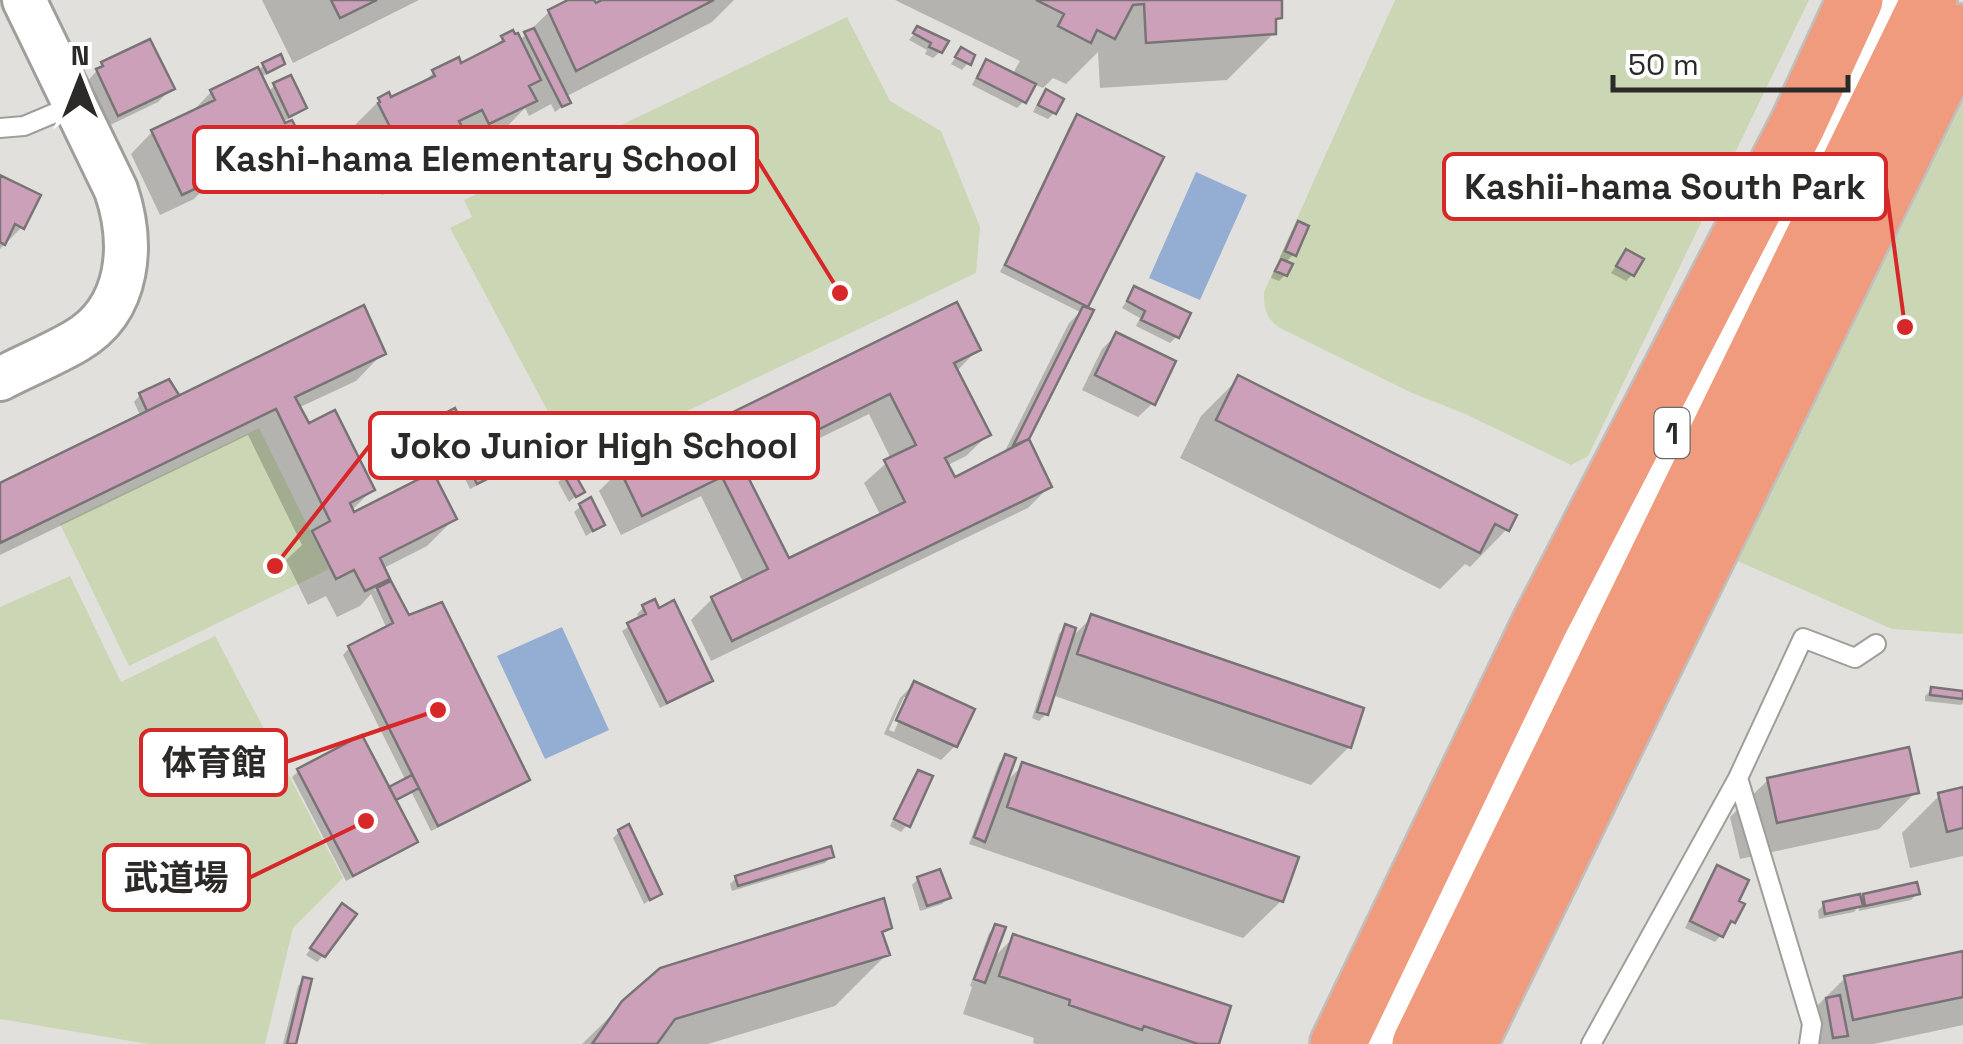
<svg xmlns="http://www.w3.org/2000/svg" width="1963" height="1044" viewBox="0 0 1963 1044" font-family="'Space Grotesk','Noto Sans JP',sans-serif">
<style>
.green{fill:#cbd7b4}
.water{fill:#94aed3}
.shadow{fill:#0003;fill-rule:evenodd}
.building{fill:#cca0b9;stroke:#787476;stroke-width:2.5;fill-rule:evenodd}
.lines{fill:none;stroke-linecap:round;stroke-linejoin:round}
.service-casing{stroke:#9f9e9a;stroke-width:22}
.tertiary-casing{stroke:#9f9e9a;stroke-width:48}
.motorway-casing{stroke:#bfbfbe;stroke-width:60}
.service{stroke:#fff;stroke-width:18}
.tertiary{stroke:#fff;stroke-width:42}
.motorway{stroke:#f09b7d;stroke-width:55}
.labels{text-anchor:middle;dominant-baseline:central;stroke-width:10;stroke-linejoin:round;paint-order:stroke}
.shield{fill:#fff;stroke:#6b6a68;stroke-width:2.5}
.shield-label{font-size:30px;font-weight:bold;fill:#2b2a28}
.leader{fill:none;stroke:#d62828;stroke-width:4}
.callout-dot{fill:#d62828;stroke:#fff;stroke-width:4}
.callout{fill:#fff;stroke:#d62828;stroke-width:4}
.callout-label{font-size:35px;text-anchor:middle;font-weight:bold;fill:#2b2a28}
</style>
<rect width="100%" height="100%" fill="#e2e0dc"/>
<!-- green -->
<path class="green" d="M1395 0H1809L1588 456 1571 465 1463 413 1412 393 1280 328C1265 317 1264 309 1264 292Z
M847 17 890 101 941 131 980 227 976 273 576 464 450 228 472 217 464 200Z
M1963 95V634L1892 629 1733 559Z
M259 428 329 569 129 666 60 524Z
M70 576 121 682 215 636 343 878 293 928 265 1044H148L0 1019V607Z"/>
<!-- water -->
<path class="water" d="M1196 172 1247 195 1200 300 1149 278Z
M562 627 609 730 545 759 497 656Z"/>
<!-- shadow -->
<path class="shadow" d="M262 0H419L293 63Z
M574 0H591L593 4 597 0H734L712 22 565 97 568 102 555 112 551 104 529 116 525 108 496 138 451 160 447 152 426 173 382 195 374 179 363 184 342 142V138L380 100H390L420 86 434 72 460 66 490 51 503 38 519 41 549 12Z
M895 0H1279L1280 17 1273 23 1274 33 1227 80 1100 88 1098 52 1066 84 1053 78 1043 88 1033 84 1024 101 1017 108 972 85 980 69 987 63 1012 75 1020 61Z
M918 29 940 52 933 58 925 54 927 50 909 40Z
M961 50 968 63 962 70 951 64Z
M282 63 276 70 260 77 268 92 274 86 304 107 298 114 282 122 299 139 277 160 267 165 259 148 211 170 215 177 194 199 160 215 131 154 152 132 190 114 211 92 257 71 264 65Z
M103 64 172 88 158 102 104 128 84 85Z
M1046 92 1054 113 1048 119 1033 112 1040 98Z
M1077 117 1086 305 1026 437 1017 447 1049 487 1028 508 711 661 691 620 712 599 744 584 701 496 621 535 599 491 620 470 978 349 956 372 988 435 966 456 946 466 954 481 1003 455 1069 323 1080 312 1000 272 1071 123ZM869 414 891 459 864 483 881 516 788 562 744 475Z
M0 177 22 227 0 249Z
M1298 224 1294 254 1285 263V275L1279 281 1271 278 1275 268 1284 259 1280 257 1292 231Z
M1626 252 1632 275 1626 281 1611 273Z
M1135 289 1177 336 1170 343 1136 326 1140 318 1122 308Z
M1116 335 1153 403 1138 417 1082 390 1102 349Z
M383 353 356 381 298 408 307 426 372 490 351 511 353 515 454 519 427 546 382 569 387 578 374 591 390 585 408 619 527 779 520 786 431 831 412 793 394 802 415 842 408 848 346 881 292 777 299 771 388 790 406 781 343 655 349 648 387 629 371 594 360 606 337 617 326 596 308 605 286 560 302 545 248 435 0 555V486L141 417 134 402 140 395H176L168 403Z
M1239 378 1507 529 1470 567 1465 564 1440 589 1180 458 1201 416Z
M467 464 492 475 486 481 470 489 461 471Z
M565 476 582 491 569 502 558 482Z
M581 506 602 525 586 536 574 512Z
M643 608 710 680 703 686 660 708 622 631 639 620 637 614Z
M1092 617 1349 747 1311 785 1052 695 1046 714 1039 721 1032 718 1059 634 1065 627 1070 639Z
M914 684 955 746 941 760 884 734 900 698ZM904 697H909L894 732 889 730Z
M1932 689 1963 693V703L1961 705 1925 701V696Z
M1006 756 1003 785 1023 765 1281 901 1243 938 969 844 999 763Z
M918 773 907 825 901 832 890 826 912 779Z
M1768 780 1916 792 1879 829 1740 859 1730 817Z
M1963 790V856L1910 868 1902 833 1940 795Z
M619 832 659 894 644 904 613 838Z
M831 856 825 863 732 891 730 884 736 878Z
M1718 868 1736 902 1733 922 1715 942 1685 928 1711 874Z
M918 879 948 897 942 904 920 911 912 885Z
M1917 894 1911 900 1859 911 1858 907 1854 912 1819 919 1818 911 1824 904 1859 901 1864 896Z
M336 913 323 956 317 962 306 955Z
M996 926 992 959 1014 937 1216 1044H1036L1033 1043 1034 1038 963 1014 972 987 970 986 989 933Z
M889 927 880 936 887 954 835 1006 708 1044H582L624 1003Z
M1963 953V1025L1874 1044H1813L1807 1016 1845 978Z
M304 980 294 1044H283L298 986Z"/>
<!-- building -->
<path class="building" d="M331 0H377L340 18Z
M568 0H594L596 3 602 0H714L576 71 548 10Z
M1036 0H1282V18L1276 19V34L1146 43 1144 4 1133 5 1115 39 1097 30 1091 43 1058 26 1064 14Z
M917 26 949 41 942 53 929 47 931 43 913 33Z
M534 28 571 103 562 107 524 32Z
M513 30 515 34 518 33 541 80 529 86 537 101 489 124 482 110 459 121 467 136 420 159 412 143 401 149 378 103 380 102 378 98 389 92 391 97 435 76 432 70 459 57 461 63 504 41 501 36Z
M150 39 175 89 118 116 96 69 103 66 101 62Z
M961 47 975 55 971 65 955 57Z
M281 54 285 64 267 73 262 63Z
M986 59 1036 84 1026 103 977 78Z
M258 67 285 123 292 120 302 139 289 146 280 128 210 162 218 178 182 195 151 130 215 100 210 90Z
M291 75 307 108 289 117 273 83Z
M1046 89 1064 99 1056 114 1038 105Z
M1077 114 1164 157 1088 307 1005 265Z
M0 175 41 195 24 229 15 224 5 245 0 242Z
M1298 221 1309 226 1296 256 1285 251Z
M1626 249 1644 259 1634 276 1616 266Z
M1281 259 1293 264 1287 276 1275 271Z
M1134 286 1191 313 1179 338 1141 320 1145 311 1127 301Z
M957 302 981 350 954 363 991 435 945 458 955 477 1029 439 1052 487 732 641 711 597 768 569 722 477 642 516 619 468ZM890 394 916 445 884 460 905 502 789 558 743 467Z
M364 305 386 354 295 397 309 423 335 410 375 490 350 503 354 512 433 472 457 519 380 558 390 579 365 591 354 570 336 579 312 531 330 521 276 409 0 543V483Z
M1083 306 1094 310 1029 439 1013 446Z
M1116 332 1176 361 1155 405 1095 375Z
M1238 375 1517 515 1509 531 1495 524 1480 553 1216 420Z
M169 379 179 395 147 411 139 393Z
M455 408 469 437 459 442 445 413Z
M483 453 495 475 477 484 466 462Z
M572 469 585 492 576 497 563 474Z
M591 497 605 525 593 531 579 504Z
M391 581 409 615 442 602 530 780 438 826 348 646 393 623 377 588Z
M655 599 659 608 674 600 713 681 667 703 627 623 646 614 642 605Z
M1091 614 1364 708 1351 748 1077 654Z
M1065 624 1076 628 1048 715 1037 712Z
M914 681 975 709 957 747 896 720Z
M1931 687 1963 691V699L1930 695Z
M362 735 418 842 353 876 297 769Z
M1909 747 1919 793 1777 823 1767 778Z
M1005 754 1016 758 985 842 974 837Z
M1022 762 1299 857 1283 902 1007 807Z
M918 770 933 776 910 827 894 819Z
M412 775 419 788 396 800 389 787Z
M1963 787V828L1947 832 1938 793Z
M629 824 662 894 650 900 618 830Z
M831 846 834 857 738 886 735 876Z
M1717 865 1749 880 1739 901 1745 904 1735 923 1731 921 1723 937 1690 921Z
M940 869 951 898 927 906 917 877Z
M1917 882 1920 894 1865 906 1863 894Z
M1860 894 1863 906 1825 914 1823 902Z
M884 898 892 928 882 932 890 955 675 1019 657 1044H592L622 1001 660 968Z
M342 903 357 914 325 957 310 948Z
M995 924 1006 927 985 983 974 979Z
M1013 934 1231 1006 1219 1044H1198L1144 1026 1142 1030 1069 1005 1070 1000 999 976Z
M1963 951V997L1853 1020 1844 976Z
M303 977 312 979 296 1044H287Z
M1840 995 1848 1036 1833 1038 1826 998Z"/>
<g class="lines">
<defs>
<path id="service" d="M0 128 24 126 74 105
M1738 778 1812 1024 1809 1044
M1591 1044 1738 778 1803 638 1855 658 1876 644"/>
<path id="tertiary" d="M0 379C25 366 52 355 76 341 131 309 134 243 116 190L24 0
M1378 1044 1446 910 1892 0"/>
<path id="motorway" d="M1338 1044 1540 623 1798 124 1855 0
M1420 1044 1929 0
M1469 1044 1963 32"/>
</defs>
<!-- service casing -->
<use href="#service" class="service-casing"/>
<!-- tertiary casing -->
<use href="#tertiary" class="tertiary-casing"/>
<!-- motorway casing -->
<use href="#motorway" class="motorway-casing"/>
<!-- service -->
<use href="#service" class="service"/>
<!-- tertiary -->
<use href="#tertiary" class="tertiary"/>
<!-- motorway -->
<use href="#motorway" class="motorway"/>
</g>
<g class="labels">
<!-- shield labels -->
<rect class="shield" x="1654.5" y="408" width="35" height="50" rx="8"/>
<g class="shield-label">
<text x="1672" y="433">1</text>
</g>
</g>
<!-- callouts -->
<path class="leader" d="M840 293L757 159M1905 327L1886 187M275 566L370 445M438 710L286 762M366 821L249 878"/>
<g class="callout-dot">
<circle cx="840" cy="293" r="10"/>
<circle cx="1905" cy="327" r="10"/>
<circle cx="275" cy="566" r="10"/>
<circle cx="438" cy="710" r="10"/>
<circle cx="366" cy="821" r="10"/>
</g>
<g class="callout">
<rect x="194" y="127" width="563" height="65" rx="10"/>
<rect x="1444" y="154" width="442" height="65" rx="10"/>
<rect x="370" y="413" width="448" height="65" rx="10"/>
<rect x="141" y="730" width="145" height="65" rx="10"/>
<rect x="104" y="845" width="145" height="65" rx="10"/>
</g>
<g class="callout-label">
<text x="476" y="171">Kashi-hama Elementary School</text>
<text x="1665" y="199">Kashii-hama South Park</text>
<text x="594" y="458">Joko Junior High School</text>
<text x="214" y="775">体育館</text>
<text x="176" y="890">武道場</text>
</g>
<!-- north arrow -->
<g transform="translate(80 80)" stroke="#ffffff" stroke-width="8" paint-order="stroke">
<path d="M0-8L18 38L0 25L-18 38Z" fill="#2b2a28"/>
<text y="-15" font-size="28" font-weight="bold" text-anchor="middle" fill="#2b2a28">N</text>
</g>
<!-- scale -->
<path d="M1613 75v15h235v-15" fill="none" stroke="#2b2a28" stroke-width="5"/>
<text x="1628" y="75" font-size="30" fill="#2b2a28" stroke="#ffffff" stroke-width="8" paint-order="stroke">50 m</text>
</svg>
